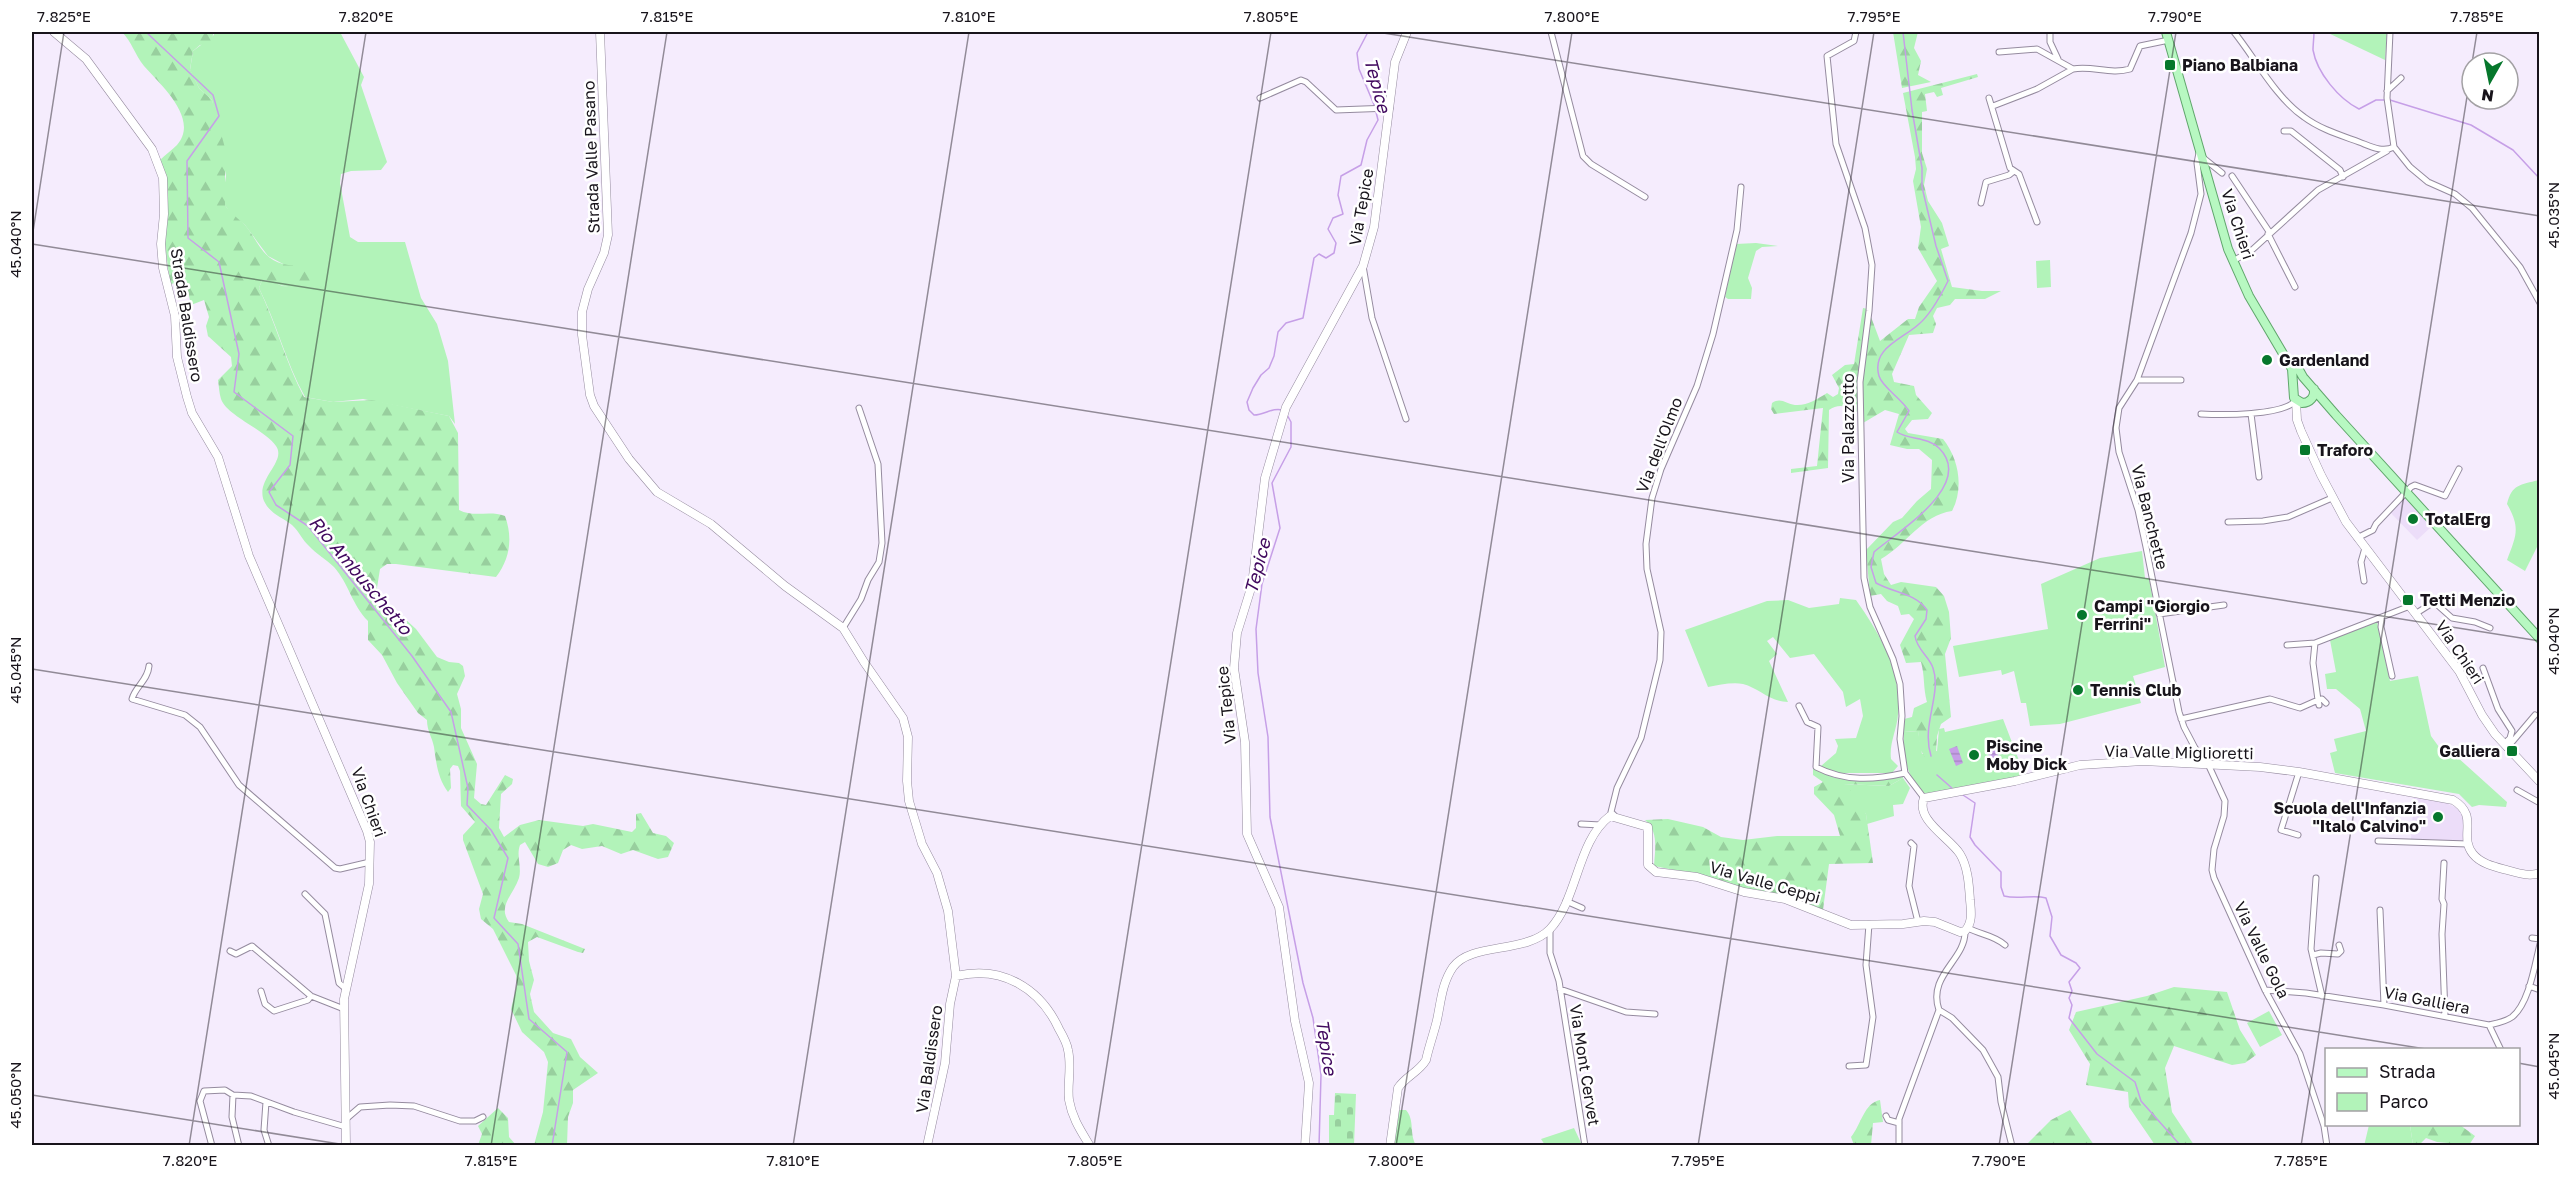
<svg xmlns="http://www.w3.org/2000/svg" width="2571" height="1177" viewBox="0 0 2571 1177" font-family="'Golos Text',sans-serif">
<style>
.built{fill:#ecddf9}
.green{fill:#b2f3b9}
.forest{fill:url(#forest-firs)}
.cemetery{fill:url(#cemetery-stones)}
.water{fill:url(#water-rules)}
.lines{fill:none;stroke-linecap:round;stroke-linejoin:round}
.stream{stroke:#c69fe7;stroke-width:1.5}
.street-casing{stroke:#958b9f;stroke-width:7}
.secondary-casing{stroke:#958b9f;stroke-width:9}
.primary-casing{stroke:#60a66c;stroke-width:10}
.street{stroke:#fff;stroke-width:5}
.secondary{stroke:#fff;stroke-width:8}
.primary{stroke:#b7f8c1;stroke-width:8}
.ticks{fill:none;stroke:#18141b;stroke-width:1.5;stroke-opacity:0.45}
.poi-dot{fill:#06772c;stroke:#fff;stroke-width:2}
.labels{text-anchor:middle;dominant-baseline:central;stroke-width:5;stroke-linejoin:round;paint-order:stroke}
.poi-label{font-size:16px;font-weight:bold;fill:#18141b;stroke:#fff;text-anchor:start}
.street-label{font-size:16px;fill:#18141b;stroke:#fff}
.water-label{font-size:18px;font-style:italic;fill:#40085e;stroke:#fff}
.neatline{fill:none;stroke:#18141b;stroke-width:2}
.ticks-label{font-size:15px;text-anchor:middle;fill:#18141b}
</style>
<defs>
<pattern id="forest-firs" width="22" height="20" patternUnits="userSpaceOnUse" patternTransform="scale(1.5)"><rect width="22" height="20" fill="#b2f3b9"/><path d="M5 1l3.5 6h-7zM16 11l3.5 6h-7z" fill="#98cf9e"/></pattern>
<pattern id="cemetery-stones" width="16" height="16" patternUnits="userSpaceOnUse" patternTransform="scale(1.5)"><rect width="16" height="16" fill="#b2f3b9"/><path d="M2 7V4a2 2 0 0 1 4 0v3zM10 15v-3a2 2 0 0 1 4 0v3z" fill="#98cf9e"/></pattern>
<pattern id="water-rules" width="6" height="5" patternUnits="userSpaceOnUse" patternTransform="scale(1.5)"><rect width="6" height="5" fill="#c69fe7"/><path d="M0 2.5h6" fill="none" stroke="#a988c6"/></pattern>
</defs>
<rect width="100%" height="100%" fill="#f5ecfd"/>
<!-- built -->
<path class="built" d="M2405 498 2431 527 2417 540 2390 512Z
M2414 797 2446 803 2459 809 2465 821V841L2411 839Z"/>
<!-- green -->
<path class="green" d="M214 32H340L364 77 361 85 364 94 387 162 381 170 351 171 341 174 340 183 350 237 358 242H405L421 298 437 324 448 361 455 424 449 416 363 399 333 402 305 397C286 363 277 324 259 288L262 280 272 281 282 286 313 288 285 265 268 256 245 225 230 213 225 205 223 195 226 176 212 100 199 88 190 70 193 51 214 35Z
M2326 32H2387L2385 60Z
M1756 243 1778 246 1762 247 1756 251 1748 278 1752 288 1751 299H1728L1725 297 1736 244Z
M2050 260 2051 287 2037 288 2036 261Z
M2539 480V543L2525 571 2507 560C2516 536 2521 528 2507 504 2512 484 2520 485 2539 480Z
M2142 551 2145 578H2149L2165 667 2133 676 2141 703 2060 724 2030 726 2026 703H2021L2014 671 2002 675 2001 670 1959 677 1953 646 2048 629 2041 584 2100 558Z
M1840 598 1856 600C1880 634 1902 671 1898 714 1897 730 1889 743 1891 759L1898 766 1892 773H1834L1821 766 1836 753 1838 746 1835 739 1856 738 1863 716 1860 699 1846 707 1843 692 1814 654 1790 658 1773 637 1767 641 1777 654 1769 661 1788 702C1770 702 1759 688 1743 684 1732 682 1719 685 1708 687L1685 630 1767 601 1788 600 1809 608 1839 604Z
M2377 622 2390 681 2418 676 2431 736 2447 758 2456 756 2507 802 2506 807 2479 805 2472 807 2459 794 2335 773 2330 753 2337 751 2334 739 2366 731 2360 709 2336 689H2327L2325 674 2336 672 2330 640Z
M2003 719 2025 776 1924 794C1907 777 1902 756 1904 732L1918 731 1922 754 1937 751 1939 729 1944 728 1945 732Z
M1903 778 1910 788 1903 804 1893 805 1894 816 1867 824 1866 814 1843 784 1889 786Z
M2269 1011 2282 1035 2260 1047 2247 1023Z
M2369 1125H2410L2413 1145 2364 1146Z
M1574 1128 1582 1145H1545L1541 1139Z"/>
<!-- forest -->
<path class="forest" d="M122 32H214L210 44 200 45 193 51 190 69 199 88 212 100 225 148V205C231 214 238 218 245 225 257 239 262 259 283 264 297 267 310 265 324 270L329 279 323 287C312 288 296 289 285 286 277 285 271 280 262 280L259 288C276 324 286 363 304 397L333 402 372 400 449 416 458 433 459 510C474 518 489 510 505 516 513 538 510 559 496 577L396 564H387L380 569 377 588 381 597 416 629 437 657 449 662 459 663 463 666 465 676 457 694 461 709V728L477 764 474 798 481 804 486 805 505 775 513 779 512 784 501 794 499 828 504 837 520 825 539 820 583 826 593 824 632 832 636 828V814L641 813 653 833 666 836 674 843 668 857 658 859 633 850 621 854 602 846 582 849 571 845 563 850 558 863 548 867 538 864 525 842 520 845C516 856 522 867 519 878 514 894 497 906 509 922L522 924 585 949 583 953 578 952 537 937 528 942 529 961 534 980 530 994 534 1012 553 1033 571 1039 580 1057 598 1073 573 1090V1103L568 1117 567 1145H534L543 1112 548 1062 544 1052 522 1032 511 1009 517 985 516 975 493 929 481 919 479 909 483 894 463 840V835L475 822 461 806 460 771 458 766 453 765 450 769 451 788 448 792C438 779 436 762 434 747 432 737 427 731 427 720L418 713 397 683 382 655 368 640V621C352 605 349 584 334 567 326 559 316 554 309 546 302 540 299 531 292 525 282 517 270 514 264 501 255 479 287 462 276 446 264 429 227 416 221 399 219 393 219 386 218 380L232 366 231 357 208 336 206 326 209 317 204 300 191 305 186 282 170 284 165 244 167 177 160 160C165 155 172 150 177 145 200 119 160 84 144 66 135 55 132 42 122 32Z
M1893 32H1918L1914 48 1921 61 1918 75 1931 82 1902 88Z
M1977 74 1978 77 1941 88 1943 95 1937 97 1934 92 1925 94 1927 111 1922 112V153L1927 169 1924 185 1928 201 1942 223 1949 246 1941 249 1952 287 1982 291H2001L1985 299H1955L1950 305 1937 308 1933 316 1936 324 1933 333 1909 335 1892 374 1894 382 1914 386 1916 395 1932 413 1928 419 1912 420 1905 429 1908 433 1943 439C1959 459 1964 488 1952 511 1922 515 1906 545 1881 559L1884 574 1891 585 1901 582 1936 587 1944 596 1949 612 1951 638 1945 654 1951 717 1941 724 1937 736 1936 753 1925 757 1920 749 1918 731 1904 732V719L1912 717 1914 708 1927 702C1923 688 1925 676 1921 662L1906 663 1900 645 1914 619 1909 614 1901 615 1898 606 1887 601 1881 594 1870 596 1866 550 1893 522 1902 518 1917 501 1931 489 1932 460 1919 449H1907L1890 445 1899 414 1885 410 1863 423 1862 382 1871 317 1880 341 1908 319H1915L1919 307 1937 281 1918 248 1921 227 1913 181 1916 169 1915 157 1903 93Z
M1863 308 1868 309 1857 382V412C1849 406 1838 403 1829 410L1828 468 1791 473V469L1817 466 1823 408 1774 414 1771 409 1772 403C1781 397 1786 404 1795 405 1807 406 1817 399 1827 393L1833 397 1838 394 1839 388 1832 375 1845 365 1854 364Z
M1813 767 1835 778 1883 780 1903 776V778L1889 786 1844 784 1859 799 1866 814 1873 863 1829 864 1823 910 1746 890 1710 877 1654 866C1655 849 1659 832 1645 820L1668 819 1703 827 1721 837 1743 840 1777 836H1840L1834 815 1814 794V787L1823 782 1813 775Z
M2174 987 2227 992 2240 1030 2256 1055 2245 1063 2232 1065 2174 1046 2165 1068 2172 1112 2194 1145H2155L2129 1107 2128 1092 2086 1085 2090 1064 2069 1030 2076 1012 2147 996Z
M1880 1100 1883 1122 1873 1123 1871 1145H1854L1851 1137C1861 1125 1864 1103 1880 1100Z
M498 1108 508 1118 509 1137 516 1145H478L482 1134 478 1126Z
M1396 1110H1406C1415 1120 1409 1134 1416 1145L1392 1146Z
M2070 1110 2094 1145H2026L2051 1120Z
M2410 1125H2460L2475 1136 2469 1145 2437 1142 2426 1138 2419 1145H2413Z"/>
<!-- cemetery -->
<path class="cemetery" d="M1335 1093 1356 1094 1354 1145H1329V1115H1334Z"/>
<!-- water -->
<path class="water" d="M1994 744 2002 765 1993 769 1986 747Z
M1957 746 1963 763 1956 766 1949 749Z"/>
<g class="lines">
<!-- stream -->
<path class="stream" d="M146 32 213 95 219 116 187 161 188 238 219 262 239 354 234 392 293 436 290 465 269 492 276 505 308 526 412 656 451 712 468 788 467 805 491 830 508 858 494 918 518 944 529 1019 567 1052 552 1146
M1368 32 1357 53 1359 69 1375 107
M1903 32 1912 110 1922 168V187L1936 246 1948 281C1941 295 1931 314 1919 324 1903 339 1871 348 1879 376 1882 387 1901 398 1909 411L1897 432C1909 440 1928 437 1939 448 1976 485 1897 532 1874 552L1871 567 1876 583C1894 593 1915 593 1927 610L1926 619 1915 636C1917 650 1929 656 1933 668 1942 694 1921 725 1931 756
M2314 32C2314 37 2313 45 2313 50 2317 73 2339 99 2359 109L2376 100H2385
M2390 100 2471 125 2513 150 2540 179
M1282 410C1272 407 1265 415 1254 415L1249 410 1247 402 1253 388 1261 375 1269 368 1274 356 1278 332 1286 323 1303 318 1314 258 1319 254 1326 258 1334 253 1336 243 1328 229 1333 218 1343 214 1338 195 1341 176 1361 165 1367 140 1378 120 1376 112
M1286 413 1291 422V447L1272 483 1280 528 1262 584 1256 629 1258 673 1268 737 1270 817 1303 983 1313 1018 1321 1075 1319 1146
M1937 775 1953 789
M1963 795 1975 803 1970 837 1975 845 2001 872V887L2004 896C2019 900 2033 894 2046 898L2052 917 2050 936 2061 955 2076 963 2080 968 2069 982 2072 991 2069 998 2072 1005 2069 1018 2097 1054 2135 1082 2141 1101 2181 1146"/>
<defs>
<path id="street" d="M1551 32 1583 156 1591 164 1645 197
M1856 32 1854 41 1827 56 1836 144 1865 228 1872 265 1869 311 1860 382 1864 578 1870 607 1893 659 1900 684 1902 716 1900 739 1905 773 1924 798
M2050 32V42L2058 59
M2234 32C2255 58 2276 98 2304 117 2320 129 2340 135 2359 142 2370 146 2382 153 2394 147
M2390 32 2387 98 2394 147 2410 167 2428 182 2455 194 2472 208 2520 267 2540 303
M1999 52 2037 49 2073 69C2092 65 2110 75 2130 69L2140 46 2169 40
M2387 91 2401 78
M1260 98 1301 80 1306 82 1336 110 1390 108
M1989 98 2010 168 2019 174 2037 222
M1993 106 2037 89 2073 69
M2284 131H2291L2340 170 2343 177
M2199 153 2197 163 2201 194 2191 233 2137 380 2119 408 2116 428 2119 452 2138 510 2146 547 2179 712 2184 727 2195 748 2208 764 2225 801 2224 816 2214 849 2212 870 2214 878 2265 990 2300 1054 2324 1126 2327 1146
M2202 157 2222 173
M2232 176 2270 233
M1981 203 1986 182 2009 175 2014 171
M2268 234 2295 287
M2233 261 2252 250 2318 190 2387 151
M1363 266 1372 318 1406 419
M2137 380H2181
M2201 414C2220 415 2285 416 2296 400
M2251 414 2259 477
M2228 522 2263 521 2288 517 2332 498
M2357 538 2373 530 2376 524 2411 487 2415 485 2445 496 2459 469
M2364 581 2361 562 2365 548
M2159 614 2224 605
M2415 614 2434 602 2452 618 2475 622 2490 628
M2382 618 2381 627 2392 676
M843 628 861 599 868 580 879 562 882 543 878 464 859 408
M2287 645 2315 643
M149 666C148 680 135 687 132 699L185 715 200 727 239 785 335 868 340 869 370 862
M2483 668 2498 709 2512 731 2510 738 2504 744
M2319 705 2318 700 2322 699 2326 703
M1799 706 1807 722 1818 727 1816 767C1845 782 1874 780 1905 773
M2181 719 2270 699 2300 708 2318 700 2313 663 2315 643 2410 606
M2507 748 2535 715
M2517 790 2540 803
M1614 815 1611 812 1617 788 1641 738 1660 660 1661 632 1647 569 1646 544 1652 498 1661 469 1697 386 1713 334 1737 230 1741 187
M1581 824 1601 825
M2298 835 2281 830 2299 772
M2378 841 2468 844
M1911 843 1914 846 1909 886 1918 922
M2444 863 2442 899 2444 904 2442 934 2445 1015
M2316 878 2311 949 2322 996
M305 894 325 914 339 983 345 988
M1566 901 1582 908
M2380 910 2384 1005
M1968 928C1981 935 1994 935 2005 945
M1550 929V953L1559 981 1585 1146
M2532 938 2540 939
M230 951 236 954 252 946 311 996 344 1009
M2313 955 2321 953 2338 954 2341 951 2339 945
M2529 986 2540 990
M1560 989 1626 1012 1655 1014
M2265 990 2306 993 2384 1005 2489 1025C2498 1023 2505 1022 2512 1017 2529 1004 2535 964 2540 944
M261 991 265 1004 274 1011 308 1000 311 996
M1939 1010 1952 1018 1983 1050 1998 1077 2001 1102 2012 1146
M2489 1025 2501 1050
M1849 1066 1866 1065 1873 1017 1866 965 1869 924
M233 1095 232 1117 239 1146
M266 1102 264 1130 269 1146
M1886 1116 1888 1120 1899 1123
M346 1119 360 1107 390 1105 414 1106 460 1121H475L483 1117
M212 1146 200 1101 204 1091 225 1090 233 1095 251 1096 294 1112 346 1127
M1899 1146V1119L1939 1010C1927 975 1966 960 1965 931"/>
<path id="secondary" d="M54 32 86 59 152 149 163 178 164 214 161 244 163 268 175 316 177 357 187 397 192 413 218 457 249 556 367 831 370 842 369 884 344 999 346 1146
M600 32 608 235 604 253 588 289 582 312V335L590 395 594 406 629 459 657 492 711 524 785 586 843 628 864 662 903 718 908 737 907 781 909 801 922 844 937 873 948 911 956 976 950 1004 945 1063 927 1146
M2296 400 2297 420 2301 431 2321 475 2346 522 2459 671 2482 715 2495 734 2540 782
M956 976C1002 965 1040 988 1059 1029 1063 1036 1067 1043 1068 1050 1072 1067 1067 1084 1069 1100 1072 1118 1081 1131 1090 1146
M1305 1146 1309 1083 1295 1021 1279 907 1247 834 1245 742 1234 668 1237 633 1252 585 1265 478 1286 407 1363 266 1374 227 1395 62 1407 32
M1390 1146 1398 1088C1406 1076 1419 1072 1426 1060 1429 1046 1434 1033 1437 1020 1441 1001 1442 983 1453 967 1471 942 1526 954 1550 929 1578 899 1577 841 1610 816L1648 827V865L1656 872 1697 877 1744 892 1785 899 1851 925 1903 924 1924 921 1935 922 1960 932 1965 931C1973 922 1971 911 1970 900 1969 885 1968 867 1960 854 1950 838 1915 820 1924 798L2015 781 2080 765 2143 761 2260 767 2299 772 2453 800C2480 816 2458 836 2473 854 2481 864 2496 867 2507 870 2518 873 2529 877 2540 873"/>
<path id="primary" d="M2166 32 2228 249 2249 296 2292 369 2294 398 2302 403C2310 403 2315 397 2314 389
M2294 361 2303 377 2336 415 2540 639"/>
</defs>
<!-- street casing -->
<use href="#street" class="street-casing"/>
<!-- secondary casing -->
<use href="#secondary" class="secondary-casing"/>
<!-- primary casing -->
<use href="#primary" class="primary-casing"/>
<!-- street -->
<use href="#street" class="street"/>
<!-- secondary -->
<use href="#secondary" class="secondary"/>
<!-- primary -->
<use href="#primary" class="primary"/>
</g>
<!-- ticks -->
<path class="ticks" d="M1377 32 2540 216M2472 63 2477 32M32 238 64 32M32 244 2540 641M32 669 2432 1050M2518 1063 2540 1067M32 1095 352 1146M189 1146 366 32M491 1146 667 32M793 1146 969 32M1094 1146 1271 32M1396 1146 1572 32M1698 1146 1874 32M1999 1146 2176 32M2301 1146 2472 65"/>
<!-- markers -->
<g class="poi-dot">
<rect x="2164" y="59" width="12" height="12" rx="3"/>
<circle cx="2267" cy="360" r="6"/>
<rect x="2299" y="444" width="12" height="12" rx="3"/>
<circle cx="2413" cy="519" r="6"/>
<rect x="2402" y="594" width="12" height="12" rx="3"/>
<circle cx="2082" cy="615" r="6"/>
<circle cx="2078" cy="690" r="6"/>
<rect x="2506" y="745" width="12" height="12" rx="3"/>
<circle cx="1974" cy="755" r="6"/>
<circle cx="2438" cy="817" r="6"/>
</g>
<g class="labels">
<!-- poi labels -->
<g class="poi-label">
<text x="2182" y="65">Piano Balbiana</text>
<text x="2279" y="360">Gardenland</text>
<text x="2317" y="450">Traforo</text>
<text x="2425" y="519">TotalErg</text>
<text x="2420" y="600">Tetti Menzio</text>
<text x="2094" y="606">Campi "Giorgio<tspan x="2094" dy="18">Ferrini"</tspan></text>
<text x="2090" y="690">Tennis Club</text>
<text x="1986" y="746">Piscine<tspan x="1986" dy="18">Moby Dick</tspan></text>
<text x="2500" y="751" text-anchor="end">Galliera</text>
<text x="2426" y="808" text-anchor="end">Scuola dell'Infanzia<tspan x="2426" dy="18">"Italo Calvino"</tspan></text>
</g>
<!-- street labels -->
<g class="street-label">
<text transform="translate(591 157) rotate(-92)">Strada Valle Pasano</text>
<text transform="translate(1361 207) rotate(-80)">Via Tepice</text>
<text transform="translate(2238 224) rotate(72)">Via Chieri</text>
<text transform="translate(187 315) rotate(81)">Strada Baldissero</text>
<text transform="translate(1848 428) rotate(-90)">Via Palazzotto</text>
<text transform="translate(1659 445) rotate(-69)">Via dell'Olmo</text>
<text transform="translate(2150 517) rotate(76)">Via Banchette</text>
<text transform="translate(2460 652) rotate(56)">Via Chieri</text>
<text transform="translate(1226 705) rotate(-96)">Via Tepice</text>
<text transform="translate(2179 752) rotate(1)">Via Valle Miglioretti</text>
<text transform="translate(369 802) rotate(70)">Via Chieri</text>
<text transform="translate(1765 882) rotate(16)">Via Valle Ceppi</text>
<text transform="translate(2262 950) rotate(64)">Via Valle Gola</text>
<text transform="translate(2427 1000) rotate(11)">Via Galliera</text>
<text transform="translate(929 1059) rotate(-82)">Via Baldissero</text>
<text transform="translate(1585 1065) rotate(81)">Via Mont Cervet</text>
</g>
<!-- water labels -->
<g class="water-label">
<text transform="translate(1378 85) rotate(75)">Tepice</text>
<text transform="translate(1257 566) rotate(-75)">Tepice</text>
<text transform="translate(361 575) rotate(50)">Rio Ambuschetto</text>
<text transform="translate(1327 1047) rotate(81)">Tepice</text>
</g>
</g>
<!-- border -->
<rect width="2571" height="1177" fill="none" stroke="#ffffff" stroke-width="66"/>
<!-- legend -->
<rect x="2325" y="1048" width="195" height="78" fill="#ffffff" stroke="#a3a1a4" stroke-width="1.5"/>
<rect x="2337" y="1068" width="30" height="9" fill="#b7f8c1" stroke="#a3a1a4" stroke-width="1.5"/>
<text x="2379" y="1078" font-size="18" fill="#18141b">Strada</text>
<rect x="2337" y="1093" width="30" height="18" fill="#b2f3b9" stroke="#a3a1a4" stroke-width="1.5"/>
<text x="2379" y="1108" font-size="18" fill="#18141b">Parco</text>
<!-- north arrow -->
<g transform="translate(2490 81) rotate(189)"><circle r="28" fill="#ffffff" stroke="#a3a1a4" stroke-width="1.5"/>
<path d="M0-4.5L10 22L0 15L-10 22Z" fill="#06772c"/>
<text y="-9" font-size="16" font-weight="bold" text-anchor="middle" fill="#18141b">N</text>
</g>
<rect x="33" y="33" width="2505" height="1111" class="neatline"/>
<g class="ticks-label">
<text x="64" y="22">7.825°E</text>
<text x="366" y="22">7.820°E</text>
<text x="667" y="22">7.815°E</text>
<text x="969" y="22">7.810°E</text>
<text x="1271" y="22">7.805°E</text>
<text x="1572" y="22">7.800°E</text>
<text x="1874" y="22">7.795°E</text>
<text x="2175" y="22">7.790°E</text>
<text x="2477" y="22">7.785°E</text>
<text transform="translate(2554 215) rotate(-90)" y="5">45.035°N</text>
<text transform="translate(16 244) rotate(-90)" y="5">45.040°N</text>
<text transform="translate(2554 641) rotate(-90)" y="5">45.040°N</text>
<text transform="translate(16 670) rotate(-90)" y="5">45.045°N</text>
<text transform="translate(2554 1066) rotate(-90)" y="5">45.045°N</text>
<text transform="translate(16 1095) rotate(-90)" y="5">45.050°N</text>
<text x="190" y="1166">7.820°E</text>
<text x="491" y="1166">7.815°E</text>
<text x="793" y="1166">7.810°E</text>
<text x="1095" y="1166">7.805°E</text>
<text x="1396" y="1166">7.800°E</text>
<text x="1698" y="1166">7.795°E</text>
<text x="1999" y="1166">7.790°E</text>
<text x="2301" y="1166">7.785°E</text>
</g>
</svg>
